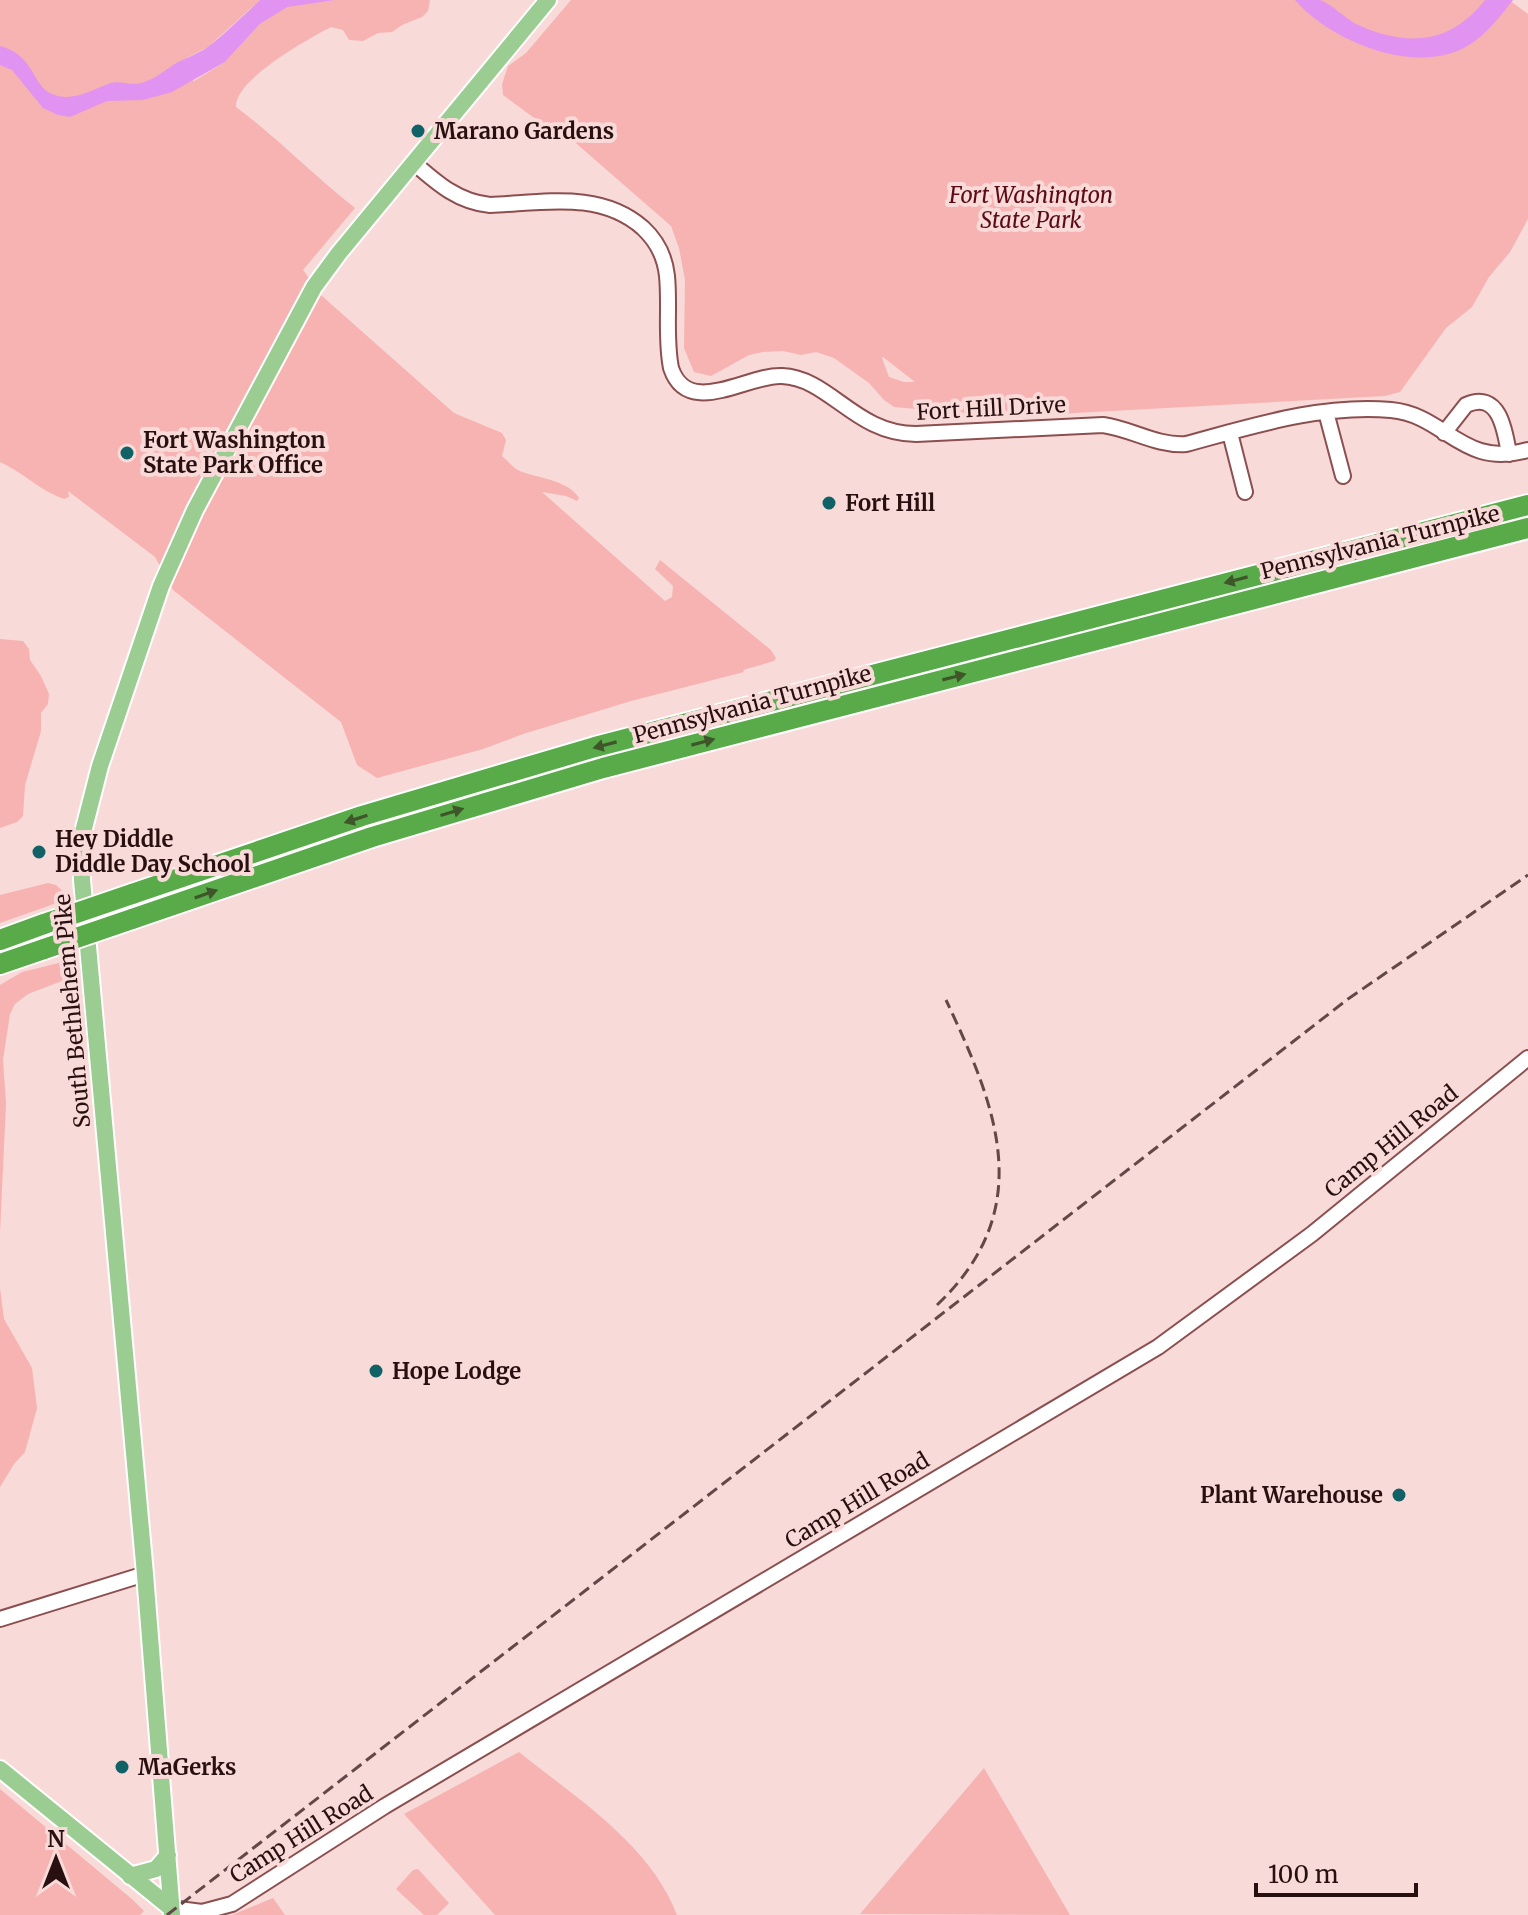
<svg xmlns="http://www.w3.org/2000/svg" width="1528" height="1915" viewBox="0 0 1528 1915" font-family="Merriweather,serif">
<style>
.green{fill:#f6b3b1;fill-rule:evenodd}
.water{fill:#e093f0}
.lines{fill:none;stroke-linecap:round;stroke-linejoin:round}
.minor-casing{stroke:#8c4f4f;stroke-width:18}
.major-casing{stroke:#fff;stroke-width:20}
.highway-casing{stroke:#fff;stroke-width:24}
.minor{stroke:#fff;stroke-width:14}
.major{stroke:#9bcc92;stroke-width:16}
.highway{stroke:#59aa49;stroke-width:20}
.rail{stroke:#624847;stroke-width:3;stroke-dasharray:12 6;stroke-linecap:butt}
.highway-bridge-casing{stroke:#fff;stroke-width:24;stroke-linecap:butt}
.highway-bridge{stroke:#59aa49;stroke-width:20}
.oneway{fill:#3f552a}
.poi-dot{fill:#116266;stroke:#f8dad9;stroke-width:3}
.labels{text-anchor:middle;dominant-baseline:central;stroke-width:8;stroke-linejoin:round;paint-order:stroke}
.poi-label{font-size:22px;font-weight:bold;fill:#291010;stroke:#f8dad9;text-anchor:start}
.park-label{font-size:22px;font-style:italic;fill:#5a0b16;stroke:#f8dad9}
.street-label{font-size:22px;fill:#291010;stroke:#f8dad9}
</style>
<rect width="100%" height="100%" fill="#f8dad9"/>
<!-- green -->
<path class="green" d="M0 0H260L208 47 175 64 194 81 225 62 260 24 287 6 335 0H430L428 11 422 17 402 25 392 32 378 33 363 41 349 40 343 30 331 27C308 39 234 80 236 107 278 138 314 176 355 208L303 270 322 296 454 413 502 433 506 440 502 456C508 461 514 469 522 472 540 478 569 481 579 498L577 501 566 496 542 492 665 601 672 597 673 586 655 569 660 560 771 650 776 658 774 661 743 670 744 672 631 701 523 734 483 749 377 778 357 765 341 722 173 590 155 557 68 491 69 497 64 499C40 491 23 472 0 462Z
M571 0H1509L1528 14V219L1510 252 1489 277 1472 307 1446 328 1400 392 1385 396 965 419 946 404 927 410 894 407 884 400 869 383 834 358 816 352 801 355 783 351 763 352 749 355 711 376 694 372 684 348 685 280 679 248 671 226 562 131 537 120 503 95 502 84 508 66 526 53ZM882 358 883 357 915 382H904L889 377Z
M0 639 23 641 29 649 30 660 41 676 49 694 48 704 41 713V731L25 785 23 816 17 822 0 828Z
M48 883 56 885 65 893V900L0 923V895Z
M67 961 71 971 67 979 28 994 15 1004 10 1014 3 1060 6 1103 0 1233V985L22 972Z
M0 1288 4 1319 32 1368 37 1408 25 1452 14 1464 0 1487Z
M519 1752C576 1798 650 1844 677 1915H495L404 1814Z
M984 1768 1070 1915 860 1914Z
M0 1789 133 1900 144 1911 140 1915H0Z
M418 1869 449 1903 437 1915H424L396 1889 413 1870Z
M273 1898 285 1915H232Z"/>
<!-- water -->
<path class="water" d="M260 0H335L287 7 260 24 225 62 172 92 143 100 107 101 70 117 58 115 43 108 12 70 0 65V46C35 55 32 86 52 94 72 103 93 89 111 83 120 80 131 86 141 83 156 79 165 70 178 62 187 58 196 54 205 49 223 36 244 15 260 0Z
M1295 0C1302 0 1313 0 1320 0 1330 3 1345 18 1356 24 1406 47 1450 45 1485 0H1513C1502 14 1489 31 1475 41 1424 80 1332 43 1295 0Z"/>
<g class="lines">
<defs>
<path id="minor" d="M414 163C437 183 458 202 490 205 542 203 600 190 643 228 657 241 665 257 667 276 670 307 665 338 671 368 688 419 748 374 782 376 830 378 855 434 916 434L1103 425C1132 429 1156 446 1186 444 1253 426 1321 404 1391 410 1446 415 1462 469 1528 450
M1326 412 1343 476
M1230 433 1245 492
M1444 433 1466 405C1499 390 1505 430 1509 454
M0 1619 145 1574
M171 1908 202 1912 232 1904 385 1806 1158 1347 1312 1234 1528 1058"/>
<path id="major" d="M0 1769 171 1908
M130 1876 156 1869 168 1855
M172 1915 145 1574 82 880V836L100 766 161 586 195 510 314 287 339 253 548 0"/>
<path id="highway" d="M132 894 362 816 595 747 1528 505
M132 919 372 837 603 768 1528 528
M0 940 44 924
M0 964 44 949"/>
</defs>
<!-- minor casing -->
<use href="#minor" class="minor-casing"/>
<!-- major casing -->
<use href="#major" class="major-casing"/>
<!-- highway casing -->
<use href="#highway" class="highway-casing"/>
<!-- minor -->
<use href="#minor" class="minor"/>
<!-- major -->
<use href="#major" class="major"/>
<!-- highway -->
<use href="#highway" class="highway"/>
<!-- rail -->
<path class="rail" d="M937 1305C1038 1209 997 1108 946 1000
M167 1915 1348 999 1528 875"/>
<defs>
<path id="highway-bridge" d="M44 924 132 894
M44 949 132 919"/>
</defs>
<!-- highway-bridge casing -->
<use href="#highway-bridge" class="highway-bridge-casing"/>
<!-- highway-bridge -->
<use href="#highway-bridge" class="highway-bridge"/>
</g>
<!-- one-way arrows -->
<defs><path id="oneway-solid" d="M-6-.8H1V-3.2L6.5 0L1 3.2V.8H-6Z" transform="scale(2)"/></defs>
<g class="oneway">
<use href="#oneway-solid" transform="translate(1236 580) rotate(165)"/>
<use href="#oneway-solid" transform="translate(954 677) rotate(-14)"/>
<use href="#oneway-solid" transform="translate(703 742) rotate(-15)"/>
<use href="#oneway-solid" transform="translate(605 745) rotate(165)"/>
<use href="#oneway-solid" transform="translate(452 812) rotate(-17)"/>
<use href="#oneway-solid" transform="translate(356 819) rotate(162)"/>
<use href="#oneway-solid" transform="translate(206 894) rotate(-19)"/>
</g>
<!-- markers -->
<g class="poi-dot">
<circle cx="418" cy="131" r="8"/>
<circle cx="127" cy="453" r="8"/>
<circle cx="829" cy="503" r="8"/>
<circle cx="39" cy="852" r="8"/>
<circle cx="376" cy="1371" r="8"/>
<circle cx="1399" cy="1495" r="8"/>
<circle cx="122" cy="1767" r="8"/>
</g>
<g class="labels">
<!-- poi labels -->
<g class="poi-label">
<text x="434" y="131">Marano Gardens</text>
<text x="143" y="440">Fort Washington<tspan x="143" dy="25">State Park Office</tspan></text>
<text x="845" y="503">Fort Hill</text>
<text x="55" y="839">Hey Diddle<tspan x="55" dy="25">Diddle Day School</tspan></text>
<text x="392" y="1371">Hope Lodge</text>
<text x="1383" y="1495" text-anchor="end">Plant Warehouse</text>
<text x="138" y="1767">MaGerks</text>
</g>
<!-- park labels -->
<g class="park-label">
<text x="1031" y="195">Fort Washington<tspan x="1031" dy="25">State Park</tspan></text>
</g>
<!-- street labels -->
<g class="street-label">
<text transform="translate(991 408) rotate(-3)">Fort Hill Drive</text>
<text transform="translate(1380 542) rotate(-14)">Pennsylvania Turnpike</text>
<text transform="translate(752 704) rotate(-15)">Pennsylvania Turnpike</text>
<text transform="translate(72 1011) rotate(-95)">South Bethlehem Pike</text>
<text transform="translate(1391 1141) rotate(-39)">Camp Hill Road</text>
<text transform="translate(857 1500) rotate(-31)">Camp Hill Road</text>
<text transform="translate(301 1834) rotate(-32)">Camp Hill Road</text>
</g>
</g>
<!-- north arrow -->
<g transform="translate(56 1859)" stroke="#f8dad9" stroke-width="6" paint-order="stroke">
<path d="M0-6L14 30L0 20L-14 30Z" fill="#291010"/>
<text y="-12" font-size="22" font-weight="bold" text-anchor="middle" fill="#291010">N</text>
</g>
<!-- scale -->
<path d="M1256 1883v12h160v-12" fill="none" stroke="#291010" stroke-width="4"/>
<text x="1268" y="1883" font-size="24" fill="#291010" stroke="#f8dad9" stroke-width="6" paint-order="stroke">100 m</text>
</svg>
